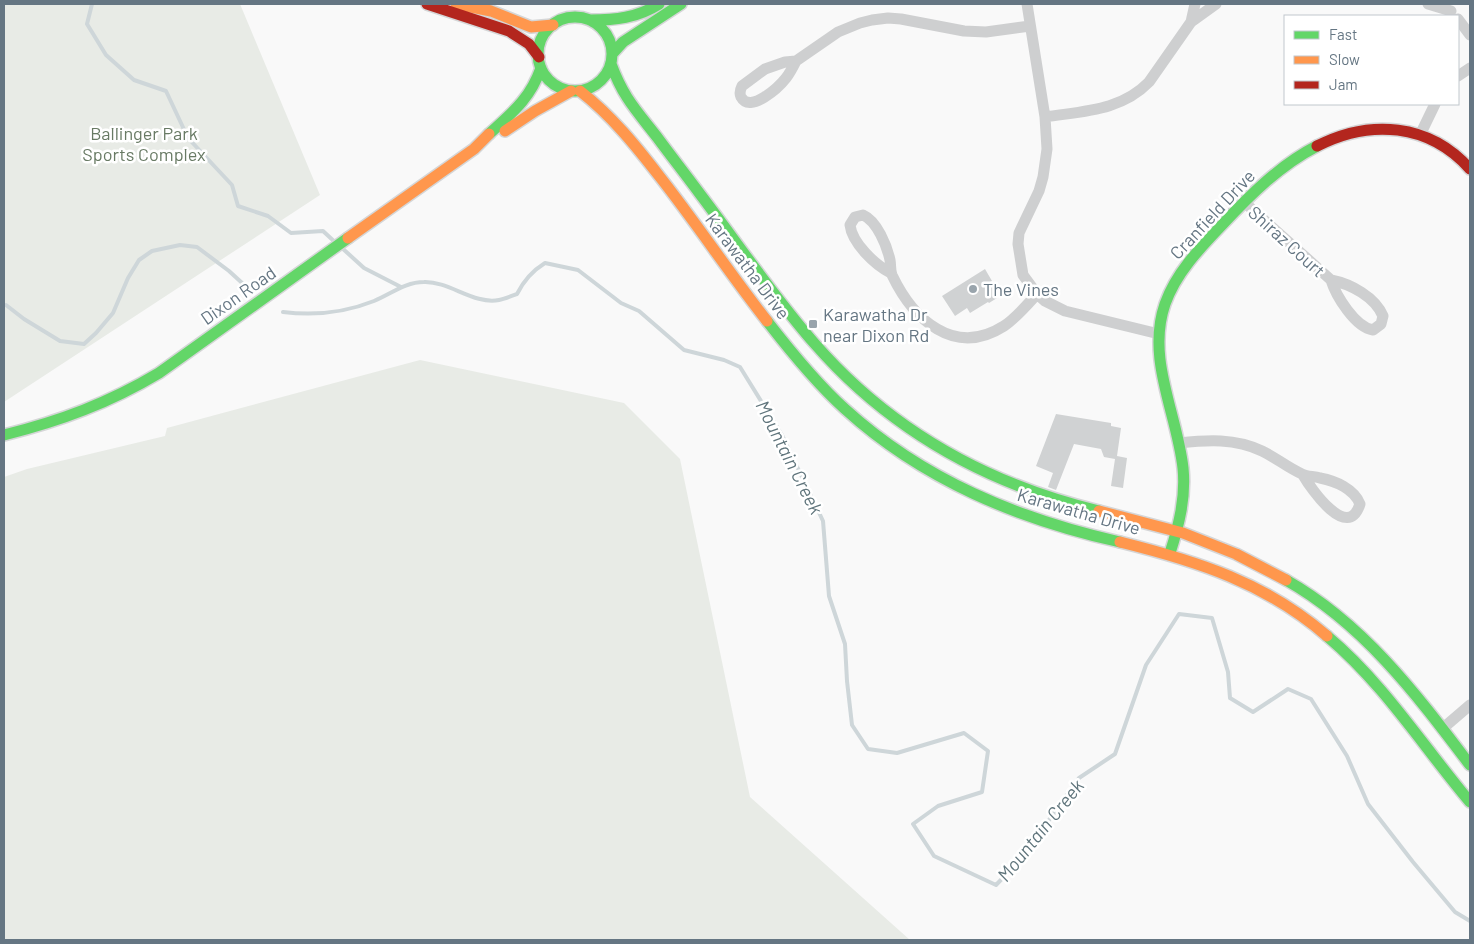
<svg xmlns="http://www.w3.org/2000/svg" width="1474" height="944" viewBox="0 0 1474 944" font-family="Barlow,sans-serif">
<style>
.green{fill:#e8ebe6}
.lines{fill:none;stroke-linecap:round;stroke-linejoin:round}
.stream{stroke:#ced6d9;stroke-width:4}
.building{fill:#d0d2d3}
.fast-casing{stroke:#d5d6d7;stroke-width:14}
.slow-casing{stroke:#d5d6d7;stroke-width:14}
.jam-casing{stroke:#d5d6d7;stroke-width:14}
.street{stroke:#cecfd0;stroke-width:11}
.fast{stroke:#63d668;stroke-width:11}
.slow{stroke:#ff974d;stroke-width:11}
.jam{stroke:#b3261e;stroke-width:11}
.poi-dot{fill:#99a4ac;stroke:#fff;stroke-width:2}
.labels{text-anchor:middle;dominant-baseline:central;stroke-width:5;stroke-linejoin:round;paint-order:stroke}
.park-label{font-size:18px;fill:#687a64;stroke:#fff}
.street-label{font-size:18px;fill:#657683;stroke:#fff}
.poi-label{font-size:18px;fill:#657683;stroke:#fff;text-anchor:start}
.water-label{font-size:19px;font-style:italic;fill:#60757c;stroke:#fff}
</style>
<rect width="100%" height="100%" fill="#f9f9f9"/>
<!-- green -->
<path class="green" d="M4 4H240L320 195 4 402Z
M420 360 624 403 680 459 750 797 910 940H4V477L27 469 165 436 167 428Z"/>
<g class="lines">
<!-- stream -->
<path class="stream" d="M92 4 87 24 106 55 134 80 166 91 188 138 232 185 238 206 268 216 291 233 323 231 337 244
M342 248 364 268 401 287
M6 305 24 319 60 341 84 344 96 333 113 313 128 278 139 260 152 251 180 245 197 247 229 271 252 292
M283 312C315 316 344 313 374 301 391 294 405 282 424 282 449 281 474 305 499 300 505 299 511 296 517 294 524 280 532 271 545 263L578 270 621 303 639 311 684 350 724 360 740 367 782 435 823 521 829 596 845 644 847 681 852 725 868 749 897 753 964 733 988 751 982 792 938 806 913 824 934 856 996 885 1022 858 1079 778 1115 754 1146 665 1179 614 1212 618 1228 672 1230 698 1253 712 1288 689 1311 699 1347 756 1368 804 1413 862 1455 912 1470 921"/>
</g>
<!-- building -->
<path class="building" d="M985 269 992 281 990 282 998 295 997 298 989 303 988 302 970 313 967 308 955 316 942 296Z
M1056 414 1111 423V426L1121 428 1117 456 1127 458 1123 488 1111 486 1115 459 1104 457 1101 449 1074 444 1056 490 1048 487 1053 473 1036 466Z"/>
<g class="lines">
<defs>
<path id="fast" d="M538 54a37 37 0 1 1 74 0a37 37 0 1 1-74 0Z
M590 20C615 20 637 18 659 4
M612 54 623 42 681 4
M611 64C623 97 636 110 657 137 671 156 686 175 700 194 738 244 773 296 815 344 891 431 987 484 1099 511
M489 134C512 113 530 99 541 68
M767 321C791 352 816 383 845 409 923 480 1018 519 1120 542
M4 435C60 421 109 403 159 373L348 238
M1170 553C1179 525 1186 497 1183 468 1177 413 1146 359 1165 304 1176 273 1199 249 1222 225 1250 195 1280 165 1317 146
M1286 580C1364 624 1417 695 1470 765
M1327 636C1385 685 1422 745 1470 802"/>
<path id="slow" d="M456 4 491 11 531 27 553 25
M580 91C612 116 636 146 660 177 697 224 730 274 767 321
M505 131 535 111 571 91
M348 238 474 149 489 134
M1099 511 1183 533 1236 554 1286 580
M1120 542C1197 561 1266 583 1327 636"/>
<path id="jam" d="M427 4 509 31 529 44 539 57
M1317 146C1370 119 1429 123 1470 169"/>
</defs>
<!-- fast casing -->
<use href="#fast" class="fast-casing"/>
<!-- slow casing -->
<use href="#slow" class="slow-casing"/>
<!-- jam casing -->
<use href="#jam" class="jam-casing"/>
<!-- street -->
<path class="street" d="M1027 4 1045 117 1047 149 1043 177 1039 191 1019 233 1018 244 1023 275 1037 294 1045 301 1065 311 1159 334
M1428 4 1451 11
M1458 19 1470 35
M1191 22 1216 4
M796 61C793 67 790 73 786 78 779 87 750 114 741 97 739 93 740 90 742 86L765 69 785 62 796 61 838 32 860 23 872 20 888 18 901 19 964 31 986 32 1030 26
M1458 76 1470 68
M1045 117C1083 111 1121 111 1149 82L1191 22 1195 4
M1420 135 1435 104
M1244 202 1331 280C1351 284 1375 297 1383 316L1381 324 1373 330C1355 327 1336 296 1331 280
M891 273C875 265 852 243 850 225L855 217 863 215C877 221 887 246 890 260 891 265 890 270 892 275 913 319 954 358 1004 326 1016 318 1027 305 1037 294
M1179 443C1207 440 1235 438 1262 451 1275 457 1288 468 1302 474 1307 477 1314 476 1320 478 1336 481 1354 489 1360 504 1348 542 1311 489 1303 475
M1442 729 1470 705"/>
<!-- fast -->
<use href="#fast" class="fast"/>
<!-- slow -->
<use href="#slow" class="slow"/>
<!-- jam -->
<use href="#jam" class="jam"/>
</g>
<!-- markers -->
<g class="poi-dot">
<circle cx="973" cy="289" r="5"/>
<rect x="808" y="319" width="10" height="10" rx="2.5"/>
</g>
<g class="labels">
<!-- park labels -->
<g class="park-label">
<text x="144" y="133">Ballinger Park<tspan x="144" dy="21">Sports Complex</tspan></text>
</g>
<!-- street labels -->
<g class="street-label">
<text transform="translate(1212 214) rotate(-47)">Cranfield Drive</text>
<text transform="translate(1287 241) rotate(42)">Shiraz Court</text>
<text transform="translate(748 266) rotate(53)">Karawatha Drive</text>
<text transform="translate(238 295) rotate(-35)">Dixon Road</text>
<text transform="translate(1079 511) rotate(16)">Karawatha Drive</text>
</g>
<!-- poi labels -->
<g class="poi-label">
<text x="983" y="289">The Vines</text>
<text x="823" y="314">Karawatha Dr<tspan x="823" dy="21">near Dixon Rd</tspan></text>
</g>
<!-- water labels -->
<g class="water-label">
<text transform="translate(790 457) rotate(63)">Mountain Creek</text>
<text transform="translate(1040 830) rotate(-51)">Mountain Creek</text>
</g>
</g>
<!-- border -->
<rect width="1474" height="944" fill="none" stroke="#657683" stroke-width="10"/>
<!-- legend -->
<rect x="1284" y="15" width="175" height="90" fill="#ffffff" stroke="#c1c8cd"/>
<rect x="1294" y="31" width="25" height="8" fill="#63d668" stroke="#c1c8cd"/>
<text x="1329" y="40" font-size="15" fill="#657683">Fast</text>
<rect x="1294" y="56" width="25" height="8" fill="#ff974d" stroke="#c1c8cd"/>
<text x="1329" y="65" font-size="15" fill="#657683">Slow</text>
<rect x="1294" y="81" width="25" height="8" fill="#b3261e" stroke="#c1c8cd"/>
<text x="1329" y="90" font-size="15" fill="#657683">Jam</text>
</svg>
